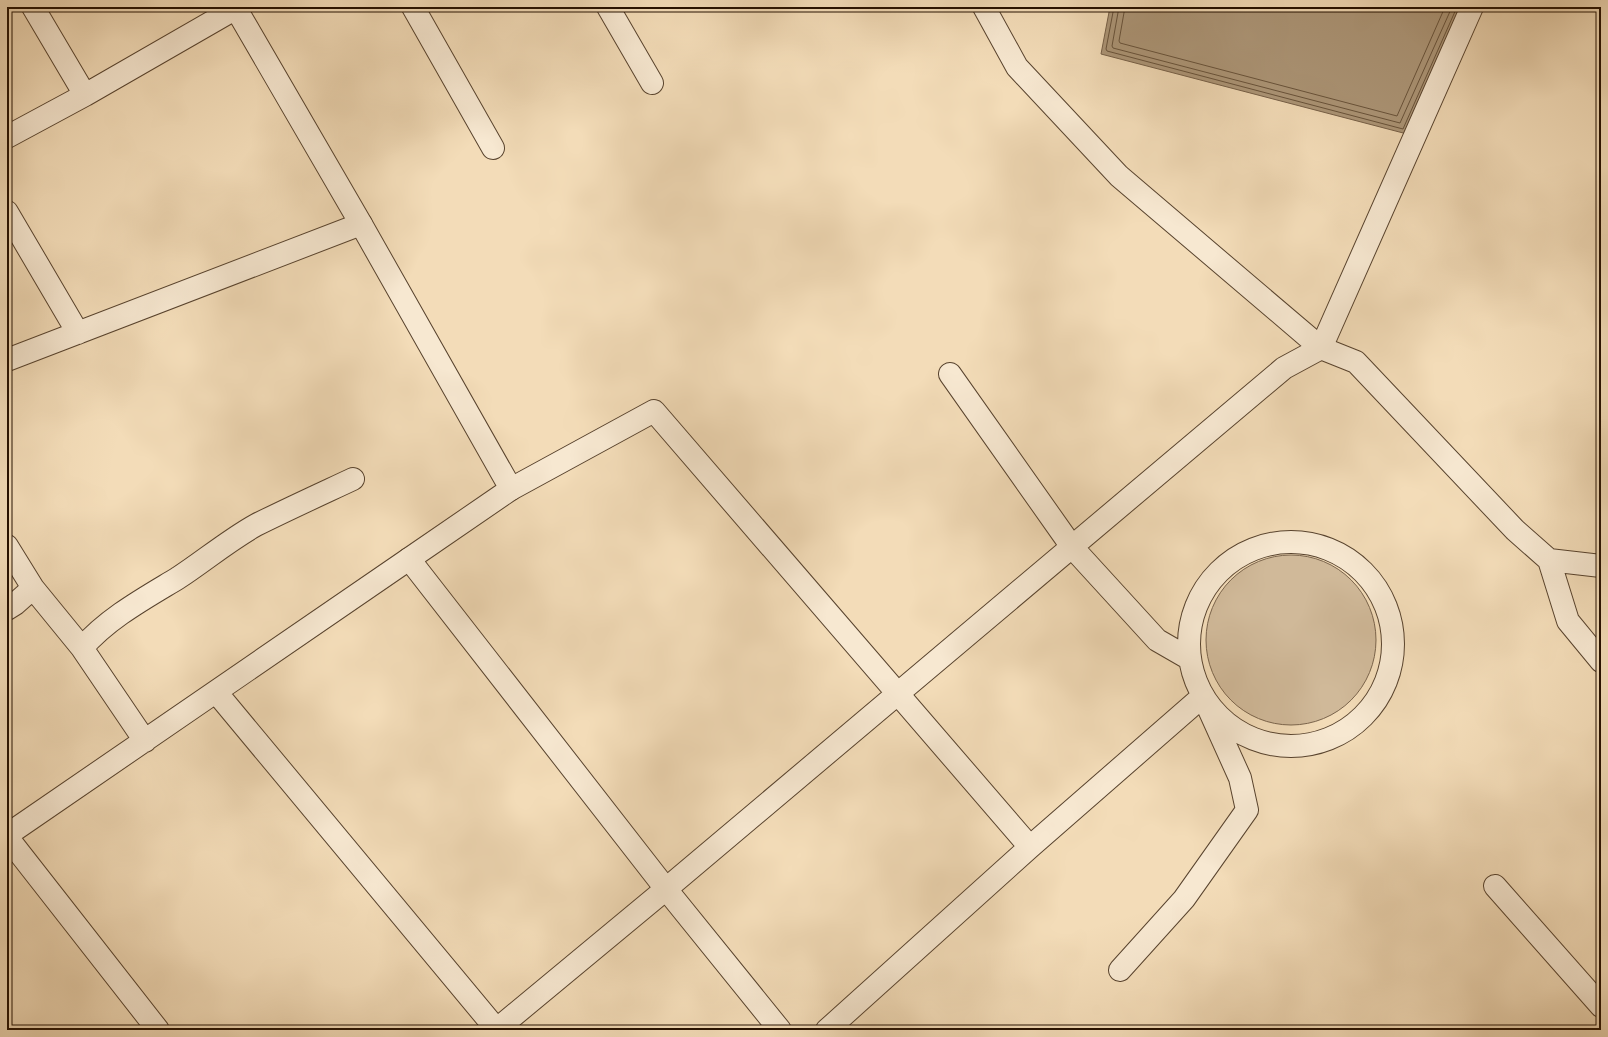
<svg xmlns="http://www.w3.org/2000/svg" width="1608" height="1037" viewBox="0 0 1608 1037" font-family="'IM FELL DW Pica',serif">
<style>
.green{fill:#d0b999;stroke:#7a644c}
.water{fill:#ad9779;stroke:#776149}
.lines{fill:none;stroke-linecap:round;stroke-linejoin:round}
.shore{stroke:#69543c;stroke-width:1}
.minor-casing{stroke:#58432e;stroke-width:24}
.tertiary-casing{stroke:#58432e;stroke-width:24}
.minor{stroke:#f7e8d1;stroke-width:22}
.tertiary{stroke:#f7e8d1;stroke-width:22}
</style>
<rect width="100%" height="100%" fill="#f3dcb8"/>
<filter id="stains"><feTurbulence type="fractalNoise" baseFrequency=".005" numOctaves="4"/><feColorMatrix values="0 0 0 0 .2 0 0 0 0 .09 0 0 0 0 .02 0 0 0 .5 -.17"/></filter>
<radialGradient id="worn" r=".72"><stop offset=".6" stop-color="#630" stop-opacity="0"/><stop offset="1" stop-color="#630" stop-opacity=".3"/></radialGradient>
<!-- green -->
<path class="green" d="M1206 640a85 85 0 1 1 170 0a85 85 0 1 1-170 0Z"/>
<!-- water -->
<path class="water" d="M1110 7H1461L1407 134 1101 54Z"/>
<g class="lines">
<!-- shore -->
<path class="shore" d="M1114 7 1106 49 1107 51 1403 129 1457 7
M1119 7 1112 46 1113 48 1400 123 1452 7
M1125 7 1119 41 1120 43 1397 116 1445 7"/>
<defs>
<path id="minor" d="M33 7 85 95
M413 7 493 148
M608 7 652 83
M984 7 1017 67 1119 176 1321 348 1472 7
M7 137 85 95 238 7
M7 212 78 333
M7 360 361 224
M950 374 1072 547 1157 640 1190 659
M511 489 654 411 1030 847
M1189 644a102 102 0 1 1 204 0a102 102 0 1 1-204 0Z
M7 546 33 588 82 648 145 741
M1549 560 1568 621 1601 661
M7 609 15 604 33 588
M82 648C108 618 145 598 178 578 204 561 229 540 256 525 288 509 321 494 353 479
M216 692 497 1030
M7 835 409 559
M7 837 158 1030
M1495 886 1601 1006
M496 1030 666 889 1284 368 1321 348 1356 362 1515 530 1549 560 1601 566
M827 1030 1030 847 1203 696 1240 778 1247 810 1184 899 1120 970"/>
<path id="tertiary" d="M235 7 361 224 511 489 409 559 666 889 780 1030"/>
</defs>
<!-- minor casing -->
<use href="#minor" class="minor-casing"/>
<!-- tertiary casing -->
<use href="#tertiary" class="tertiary-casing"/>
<!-- minor -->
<use href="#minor" class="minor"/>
<!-- tertiary -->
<use href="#tertiary" class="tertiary"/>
</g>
<!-- margin -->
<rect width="1608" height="1037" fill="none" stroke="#f3dcb8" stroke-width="24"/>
<rect x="8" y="8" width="1592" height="1021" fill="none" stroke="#251000" stroke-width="2"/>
<rect x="12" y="12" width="1584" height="1013" fill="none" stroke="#251000"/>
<rect width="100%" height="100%" filter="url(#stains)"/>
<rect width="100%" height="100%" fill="url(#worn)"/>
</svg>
